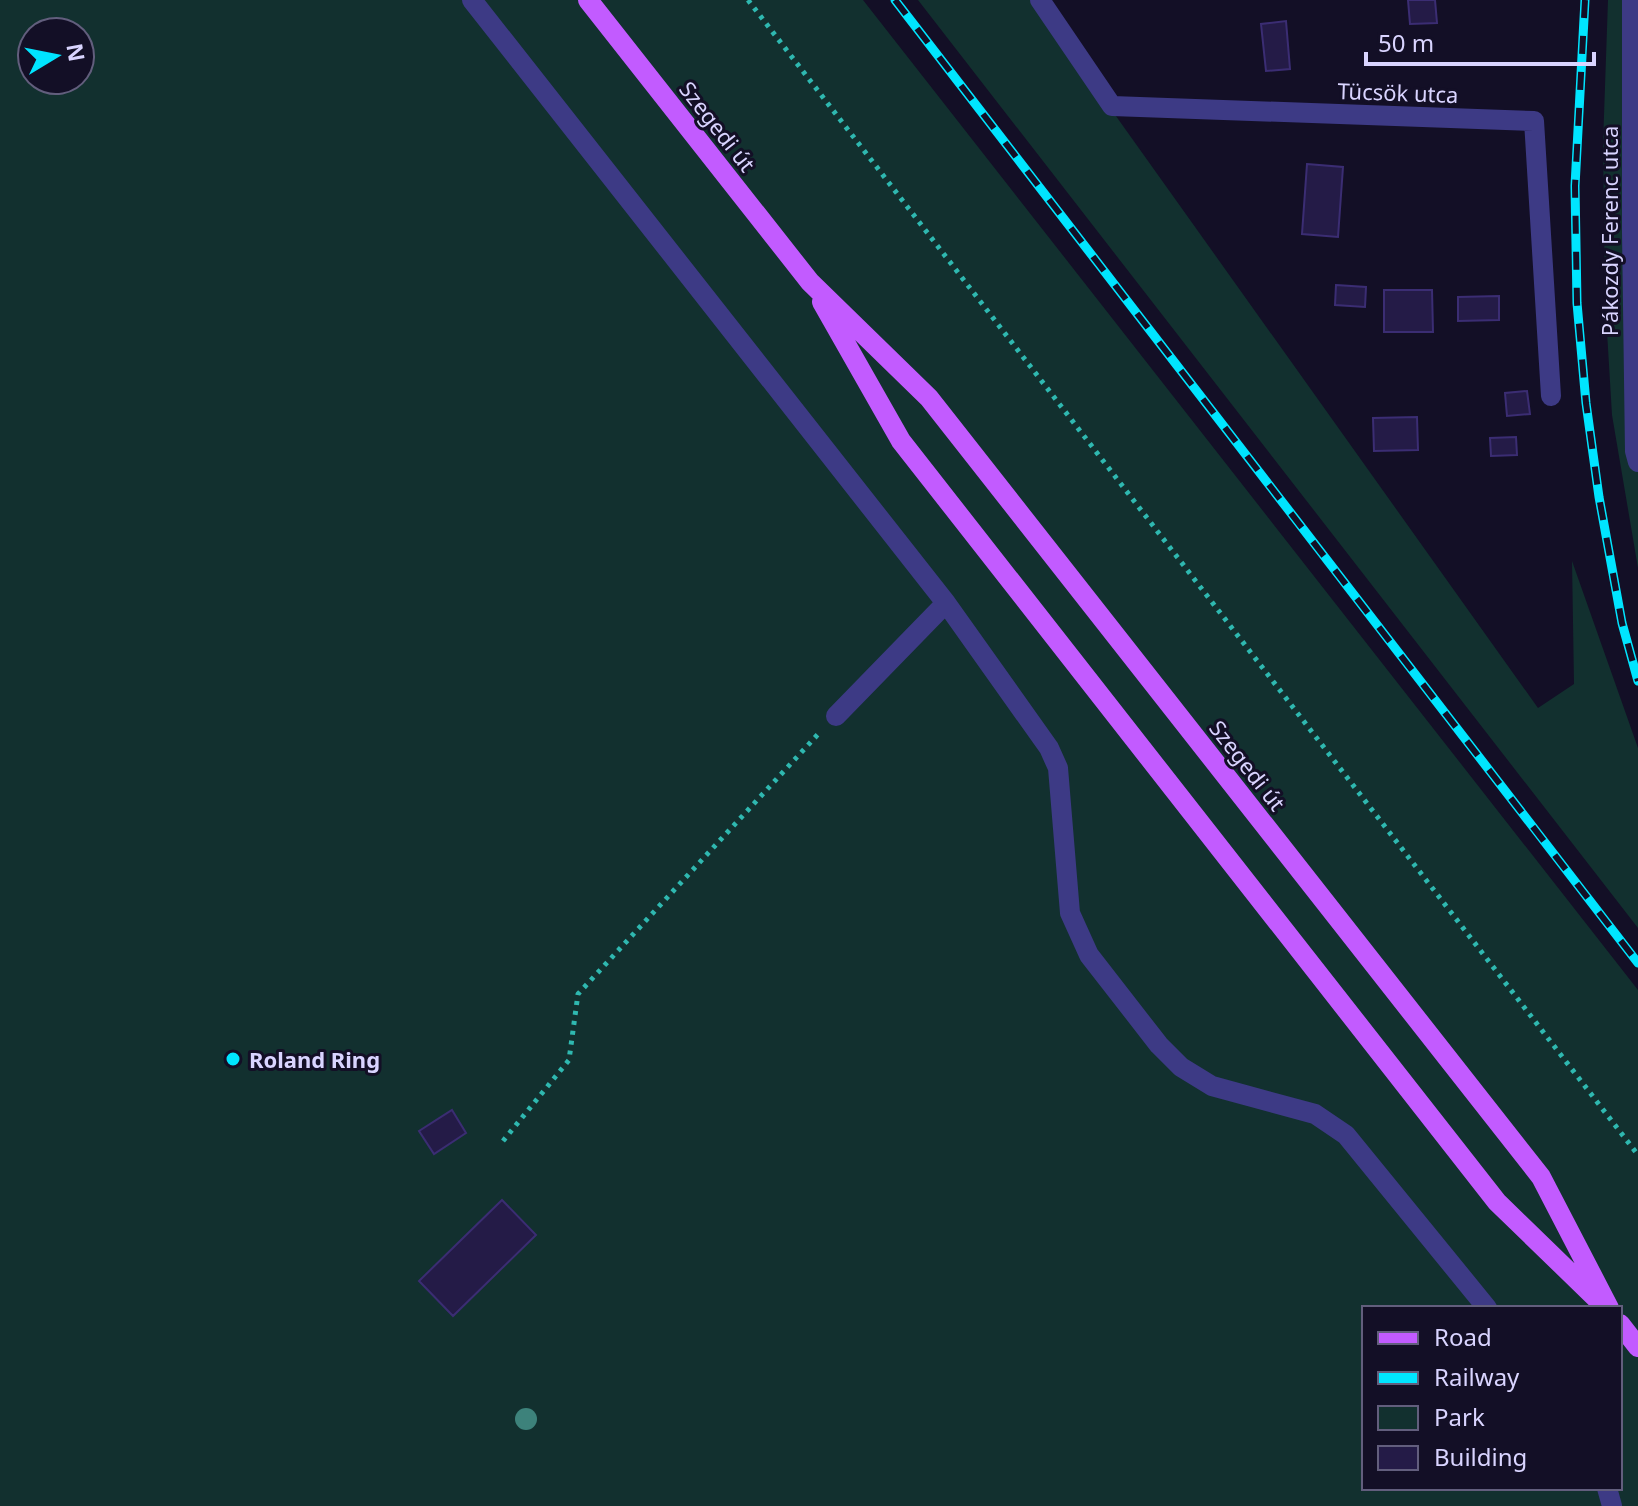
<svg xmlns="http://www.w3.org/2000/svg" width="1638" height="1506" viewBox="0 0 1638 1506" font-family="'Noto Sans',sans-serif">
<style>
.green{fill:#12302f;fill-rule:evenodd}
.building{fill:#241b47;stroke:#3b2d73;stroke-width:2}
.lines{fill:none;stroke-linecap:round;stroke-linejoin:round}
.path{stroke:#2fb8b0;stroke-width:5;stroke-dasharray:4 6;stroke-linecap:butt}
.minor{stroke:#3d3a85;stroke-width:20}
.major{stroke:#c25bff;stroke-width:20}
.rail-casing{stroke:#00e5ff;stroke-width:9}
.rail{stroke:#130f26;stroke-width:6;stroke-dasharray:18;stroke-linecap:butt}
.tree{fill:#3d827b}
.poi-dot{fill:#00e5ff;stroke:#130f26;stroke-width:3}
.labels{text-anchor:middle;dominant-baseline:central;stroke-width:6;stroke-linejoin:round;paint-order:stroke}
.street-label{font-size:22px;fill:#d9d4ff;stroke:#130f26}
.poi-label{font-size:22px;font-weight:bold;fill:#d9d4ff;stroke:#130f26;text-anchor:start}
</style>
<rect width="100%" height="100%" fill="#130f26"/>
<!-- green -->
<path class="green" d="M0 0H863L1638 990V1506H0ZM32 32H80V80H32ZM1364 1308H1620V1488H1364Z
M918 0H1030L1076 60 1538 708 1574 684 1572 561 1638 748V928Z
M1608 0H1638V568L1612 415 1605 298 1603 144Z"/>
<!-- building -->
<path class="building" d="M1408 0H1435L1437 23 1410 24Z
M1286 21 1290 69 1266 71 1261 24Z
M1307 164 1343 167 1338 237 1302 234Z
M1336 285 1366 287 1365 307 1335 305Z
M1384 290H1432L1433 332H1384Z
M1499 296V320L1458 321V297Z
M1527 391 1530 414 1507 416 1505 393Z
M1417 417 1418 450 1374 451 1373 418Z
M1516 437 1517 455 1491 456 1490 438Z
M452 1110 466 1133 434 1154 419 1131Z
M502 1200 536 1235 453 1316 419 1281Z"/>
<g class="lines">
<!-- path -->
<path class="path" d="M748 0 1638 1155
M503 1141 569 1060 578 994 821 731"/>
<!-- minor -->
<path class="minor" d="M472 0 946 603 1049 748 1058 768 1070 913 1089 955 1159 1045 1181 1067 1212 1086 1315 1114 1346 1135 1487 1308
M1040 0 1112 106 1534 121 1551 396
M1632 0V233L1635 451 1638 462
M836 716 946 603
M1607 1488 1612 1506"/>
<!-- major -->
<path class="major" d="M588 0 810 282 929 398 1541 1177 1609 1308
M822 302 901 441 1497 1202 1599 1301
M1620 1324 1638 1347"/>
<defs>
<path id="rail" d="M895 0 1638 963
M1585 0 1575 186 1577 303 1586 403 1599 497 1622 623 1638 681"/>
</defs>
<!-- rail casing -->
<use href="#rail" class="rail-casing"/>
<!-- rail -->
<use href="#rail" class="rail"/>
</g>
<!-- trees -->
<circle class="tree" cx="526" cy="1419" r="11"/>
<!-- markers -->
<circle class="poi-dot" cx="233" cy="1059" r="8"/>
<g class="labels">
<!-- street labels -->
<g class="street-label">
<text transform="translate(1398 92) rotate(2)">Tücsök utca</text>
<text transform="translate(718 126) rotate(52)">Szegedi út</text>
<text transform="translate(1609 231) rotate(-90)">Pákozdy Ferenc utca</text>
<text transform="translate(1248 765) rotate(52)">Szegedi út</text>
</g>
<!-- poi labels -->
<g class="poi-label">
<text x="249" y="1059">Roland Ring</text>
</g>
</g>
<!-- legend -->
<rect x="1362" y="1306" width="260" height="184" fill="#130f26" stroke="#625e7d" stroke-width="2"/>
<rect x="1378" y="1332" width="40" height="12" fill="#c25bff" stroke="#625e7d" stroke-width="2"/>
<text x="1434" y="1346" font-size="24" fill="#d9d4ff">Road</text>
<rect x="1378" y="1372" width="40" height="12" fill="#00e5ff" stroke="#625e7d" stroke-width="2"/>
<text x="1434" y="1386" font-size="24" fill="#d9d4ff">Railway</text>
<rect x="1378" y="1406" width="40" height="24" fill="#12302f" stroke="#625e7d" stroke-width="2"/>
<text x="1434" y="1426" font-size="24" fill="#d9d4ff">Park</text>
<rect x="1378" y="1446" width="40" height="24" fill="#241b47" stroke="#625e7d" stroke-width="2"/>
<text x="1434" y="1466" font-size="24" fill="#d9d4ff">Building</text>
<!-- north arrow -->
<g transform="translate(56 56) rotate(80)"><circle r="38" fill="#130f26" stroke="#625e7d" stroke-width="2"/>
<path d="M0-6L14 30L0 20L-14 30Z" fill="#00e5ff"/>
<text y="-12" font-size="22" font-weight="bold" text-anchor="middle" fill="#d9d4ff">N</text>
</g>
<!-- scale -->
<path d="M1366 52v12h228v-12" fill="none" stroke="#d9d4ff" stroke-width="4"/>
<text x="1378" y="52" font-size="24" fill="#d9d4ff" stroke="#130f26" stroke-width="6" paint-order="stroke">50 m</text>
</svg>
